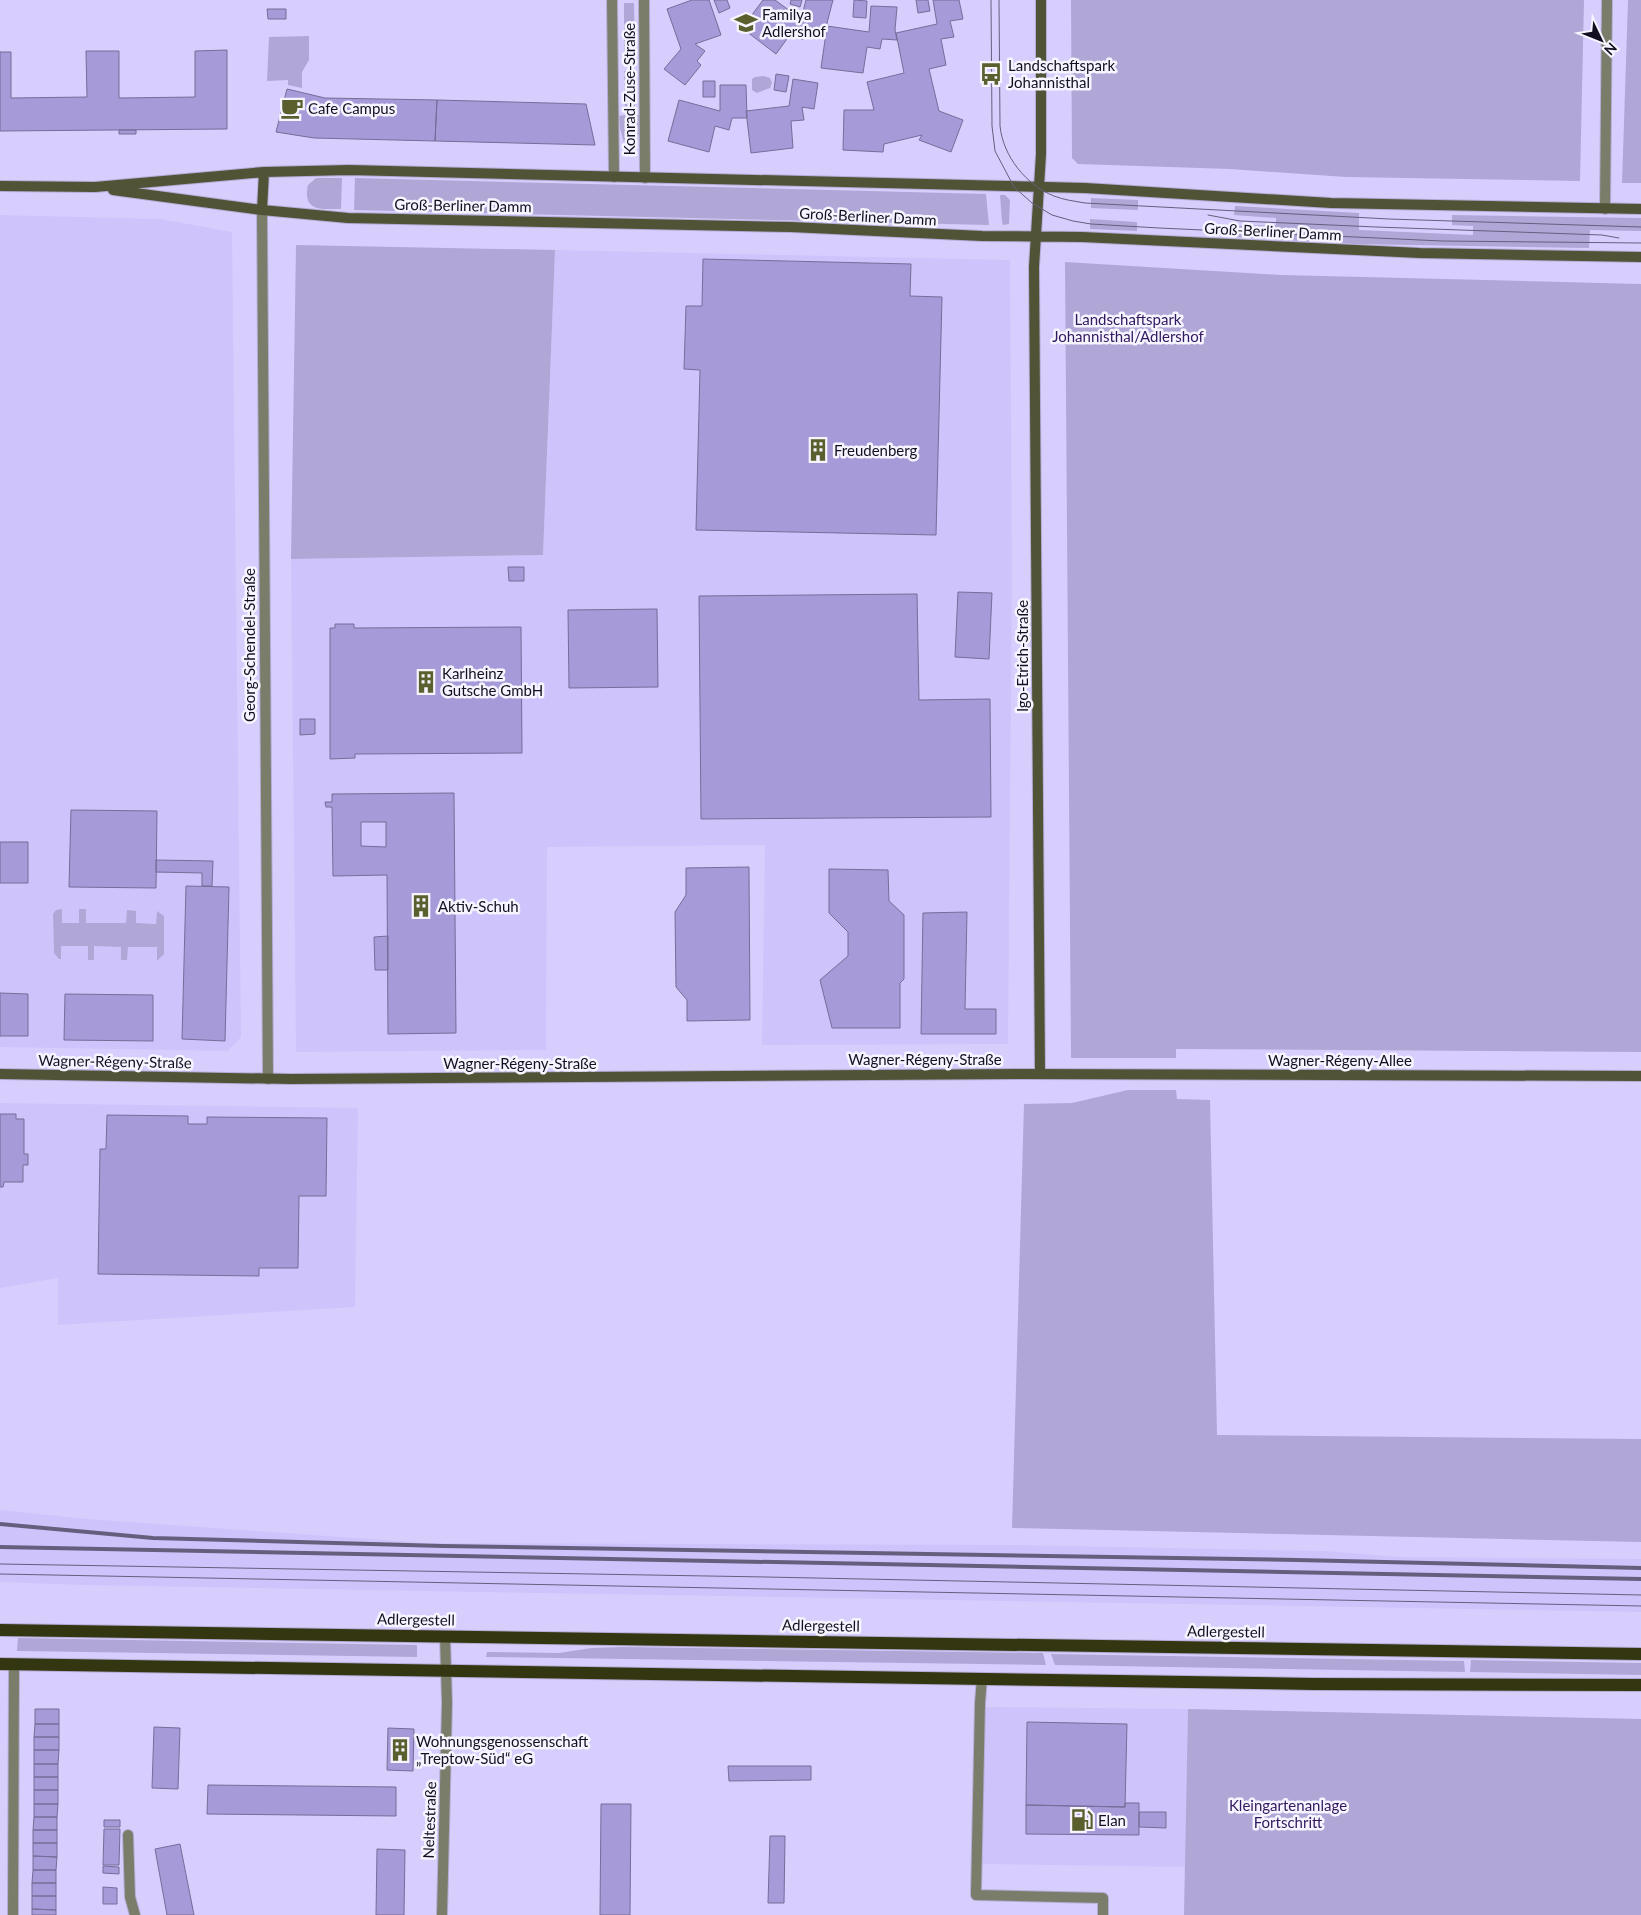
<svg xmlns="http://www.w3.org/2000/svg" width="1641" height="1915" viewBox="0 0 1641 1915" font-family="Lato,sans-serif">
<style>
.built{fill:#cec4fb}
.green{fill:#b0a7d7}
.building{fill:#a79ad8;stroke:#766d99;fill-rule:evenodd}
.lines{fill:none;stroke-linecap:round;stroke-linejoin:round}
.street-casing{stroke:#b4acd6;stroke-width:12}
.secondary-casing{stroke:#b4acd6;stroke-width:12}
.primary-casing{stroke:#b4acd6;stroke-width:14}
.street{stroke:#7a7d69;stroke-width:10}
.secondary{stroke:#505336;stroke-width:10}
.primary{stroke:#343611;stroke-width:12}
.tram{stroke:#655f7d;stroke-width:1}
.rail{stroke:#655f7d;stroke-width:4}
.labels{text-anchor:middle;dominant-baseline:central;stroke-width:5;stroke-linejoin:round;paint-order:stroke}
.poi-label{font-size:15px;fill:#130f20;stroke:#f6f5ff;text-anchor:start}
.street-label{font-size:15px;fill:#130f20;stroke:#f6f5ff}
.park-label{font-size:15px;fill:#311860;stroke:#f6f5ff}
</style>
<rect width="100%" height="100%" fill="#d7cefe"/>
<!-- built -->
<path class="built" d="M0 215 161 219 232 232 241 1037 228 1051 0 1047Z
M555 250 1010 260 1012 574 1008 1044 762 1045 765 845 547 847 546 1050 296 1052 291 559 543 555Z
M0 1103 358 1108 355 1307 58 1325V1278L0 1288Z
M0 1510 88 1519 426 1543 1012 1545 1326 1551 1398 1557 1641 1559V1612L82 1585 0 1582Z
M985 1707 1188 1709 1185 1867 981 1864Z"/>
<!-- green -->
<path class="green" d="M1071 0H1584L1580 181 1346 177 1230 169 1078 164 1072 158Z
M1628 0H1641V183H1622Z
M624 3H634L635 62H624Z
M309 36V60L302 72V88L288 85V80L267 81 269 37Z
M624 71H635V115H640C640 126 641 137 633 145L624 143 620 128 619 116 625 115Z
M764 76 770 78 772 83 770 88 757 93 752 90V79L755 77Z
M316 178H342L341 209C322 209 302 212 308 185Z
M355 178 986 194 989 225 354 210Z
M1000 195H1005L1010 200 1009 224 1003 225 1002 222Z
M1091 198 1138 200V210L1091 208Z
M1235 206 1359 213V230L1473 235V226L1452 225V215L1641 218V231L1590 230 1589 248 1354 244 1233 237V226L1276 225V218L1234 215Z
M1090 219 1137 222V231L1090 229Z
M296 245 555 250 543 555 291 559Z
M1065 262 1282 275 1641 284V1052L1176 1049V1058H1071Z
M62 909V923H79V909H86V923H126L127 910 136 911V923L156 924 157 911 164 916V954L157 961V947H128L127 960H121V947L94 946V960H88V946H61V959H59L54 953 53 914 56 910Z
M1128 1090H1176L1177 1099 1210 1100 1217 1435 1641 1439V1542L1012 1528 1024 1104 1072 1103Z
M18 1638 417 1645V1657L17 1651Z
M623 1647 1043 1653 1046 1665 486 1657 487 1652 559 1653 592 1648Z
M1051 1654 1464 1661 1465 1672 1055 1665Z
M1471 1660 1641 1663V1675L1470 1672Z
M1188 1709 1641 1719V1915H1184Z"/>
<!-- building -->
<path class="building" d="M692 0H709L721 35 695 44 705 51 697 61 701 65 685 85 664 69 681 49 667 9Z
M714 0H727L730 8 719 13Z
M763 0H775L801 19 806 0H833L827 23 826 33 811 28 802 40 792 32 776 54 742 28Z
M791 0H802L800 7 790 4Z
M854 0 867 1 866 18 853 17Z
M916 0H928L930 11 918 13Z
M933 0H959L963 19 950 21 954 37 941 39 946 65 929 69 939 111 963 120 951 152 919 140 922 135 884 144 883 152 843 150 844 110H874L867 82 904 73 896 33 937 24Z
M871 6 897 7 895 30 897 40 882 39 880 49 867 47 863 73 821 68 827 26 869 32Z
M267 9H286V19H268Z
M227 50V129L0 131V52H11V98L87 97 86 51H119V98L195 97V51Z
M776 74 789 76 786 92 774 90Z
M793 79 818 83 814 109 802 107 804 120 791 121 793 148 751 153 746 111 789 106Z
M703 81H715V97H703Z
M720 85H746L747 118H732L729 130 715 126 709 152 668 141 679 100 720 111Z
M287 89 325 98 437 100 435 141 314 138 276 132Z
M437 100 586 104 595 145 435 141Z
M119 130H136V134H119Z
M703 259 911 264 910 296 942 297 936 535 696 530 700 370 684 369 686 306H702Z
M508 567H524V581H509Z
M958 592 992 593 989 659 955 657Z
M917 594 919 700 990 699 991 817 701 819 699 596Z
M657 609 658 687 569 688 568 610Z
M335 624H354V628L521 627 522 753 355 754V758L330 759V628H335Z
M300 719H315V734L300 735Z
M454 793 456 1033 388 1034 387 875 333 876 332 807H326L325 802H332V794ZM361 822H386V847L361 846Z
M71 810 157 811 156 888 69 887Z
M0 842H28V883H0Z
M156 860 213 861 212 886H202V873L156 872Z
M749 867 750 1020 687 1021V1000L676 987 675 912 686 895V868Z
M829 869 888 870 889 901 904 915V979L900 983V1028H832L820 980 848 956V932L829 913Z
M186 886 229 887 225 1041 182 1039Z
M967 912 965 1009H996V1034H921L923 913Z
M388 936V970H375L374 937Z
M0 993 28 994V1036H0Z
M65 994 153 995V1041L64 1040Z
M0 1114H16V1119H24V1154H28V1165H23V1182H4L3 1187H0Z
M107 1115 188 1116V1124H207V1117L327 1118 326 1196H299L298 1268H259V1276L98 1274 100 1149H106Z
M35 1709H59V1724H35Z
M1027 1722 1127 1724 1125 1807 1026 1805Z
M35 1724H59V1737H34Z
M154 1727 180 1728 178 1789 152 1788Z
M388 1728 414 1729 413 1771 387 1770Z
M34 1737H59V1750H34Z
M34 1750H59L58 1764H34Z
M34 1764H58V1777H34Z
M728 1766H811V1780L729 1781Z
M34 1777H58V1790H34Z
M208 1785 396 1787V1816L207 1814Z
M34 1790H58V1804H34Z
M1125 1803H1139V1835L1026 1834V1805L1125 1807Z
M34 1804H58L57 1817H34Z
M601 1804H631L630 1915H600Z
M1139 1812H1166V1828L1139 1827Z
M34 1817H57V1830H33Z
M104 1820H120V1827H104Z
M104 1829H120L119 1865H103Z
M33 1830H57V1843H33Z
M770 1836H785L784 1903H768Z
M33 1843H57V1857L33 1856Z
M180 1844 194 1915H167L155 1849Z
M377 1849 405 1850 404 1915H376Z
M33 1856 57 1857 56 1870H33Z
M103 1866 119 1867V1874L103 1873Z
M33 1870H56V1883H32Z
M32 1883H56V1896H32Z
M103 1887 117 1888V1904H103Z
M32 1896H56V1910L32 1909Z
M32 1909 56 1910V1915H32Z"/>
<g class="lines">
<defs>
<path id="street" d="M612 0 614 177
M644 0 645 178
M1605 209 1607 0
M262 210 268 1079
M982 1678 980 1703 976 1895 1103 1898V1915
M128 1835 130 1897 135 1915
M13 1915 14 1664
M442 1915 447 1703 445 1636"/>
<path id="secondary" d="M0 186 95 187 264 172 349 170 1085 188 1331 203 1641 209
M113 190 262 210 348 218 791 227 982 236 1082 237 1420 253 1641 257
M262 210 264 172
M0 1074 291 1079 1021 1074 1641 1076
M1040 1074 1034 267 1041 154V0"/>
<path id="primary" d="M0 1630 1641 1654
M0 1664 1314 1684 1641 1685"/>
</defs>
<!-- street casing -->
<use href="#street" class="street-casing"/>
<!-- secondary casing -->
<use href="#secondary" class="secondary-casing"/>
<!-- primary casing -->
<use href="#primary" class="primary-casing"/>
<!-- street -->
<use href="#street" class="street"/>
<!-- secondary -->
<use href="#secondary" class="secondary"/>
<!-- primary -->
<use href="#primary" class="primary"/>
<!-- tram -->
<path class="tram" d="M991 0 992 126 995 151 1014 187 1032 203 1052 215 1073 221 1091 224 1159 228 1442 241 1641 243
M999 0 1000 126C1003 156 1026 185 1054 196 1064 200 1074 201 1085 203L1389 219 1641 227
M1208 215 1240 221 1376 227 1602 235 1619 238
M0 1564 766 1577 1641 1595
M0 1574 1641 1606"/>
<!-- rail -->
<path class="rail" d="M0 1524 153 1538 443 1546 1297 1560 1641 1568
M0 1547 1641 1579"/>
</g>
<!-- icons -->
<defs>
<symbol id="school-bare" viewBox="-9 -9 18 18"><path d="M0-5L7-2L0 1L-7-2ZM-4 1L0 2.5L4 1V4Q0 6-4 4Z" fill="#5b5f2d" stroke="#f6f5ff" stroke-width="2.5" paint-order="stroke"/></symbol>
<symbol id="bus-bare" viewBox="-9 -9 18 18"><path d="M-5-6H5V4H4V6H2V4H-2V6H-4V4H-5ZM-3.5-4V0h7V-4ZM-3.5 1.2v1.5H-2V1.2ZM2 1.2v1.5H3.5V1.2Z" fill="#5b5f2d" stroke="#f6f5ff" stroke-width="2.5" paint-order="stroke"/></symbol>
<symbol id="cafe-bare" viewBox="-9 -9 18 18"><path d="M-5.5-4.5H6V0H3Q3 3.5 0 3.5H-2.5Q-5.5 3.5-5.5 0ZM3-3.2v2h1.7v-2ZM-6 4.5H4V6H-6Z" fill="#5b5f2d" stroke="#f6f5ff" stroke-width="2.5" paint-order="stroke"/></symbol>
<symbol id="building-bare" viewBox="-9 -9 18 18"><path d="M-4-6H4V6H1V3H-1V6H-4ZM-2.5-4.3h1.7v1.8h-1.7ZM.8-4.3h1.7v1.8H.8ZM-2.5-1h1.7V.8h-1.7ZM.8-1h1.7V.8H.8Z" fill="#5b5f2d" stroke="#f6f5ff" stroke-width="2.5" paint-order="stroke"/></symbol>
<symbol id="fuel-bare" viewBox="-9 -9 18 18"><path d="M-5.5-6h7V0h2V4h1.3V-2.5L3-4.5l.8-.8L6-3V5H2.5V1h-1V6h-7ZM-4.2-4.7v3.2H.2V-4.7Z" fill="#5b5f2d" stroke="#f6f5ff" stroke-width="2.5" paint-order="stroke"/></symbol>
</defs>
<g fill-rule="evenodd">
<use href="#school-bare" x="730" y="7" width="32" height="32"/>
<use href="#bus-bare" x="975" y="58" width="32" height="32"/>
<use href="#cafe-bare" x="276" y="92" width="32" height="32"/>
<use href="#building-bare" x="802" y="434" width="32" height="32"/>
<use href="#building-bare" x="410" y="666" width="32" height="32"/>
<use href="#building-bare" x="405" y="890" width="32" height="32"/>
<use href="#building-bare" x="384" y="1734" width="32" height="32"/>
<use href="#fuel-bare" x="1066" y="1804" width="32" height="32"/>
</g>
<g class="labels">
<!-- poi labels -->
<g class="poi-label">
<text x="762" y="14">Familya<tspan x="762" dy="17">Adlershof</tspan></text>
<text x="1008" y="65">Landschaftspark<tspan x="1008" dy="17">Johannisthal</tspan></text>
<text x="308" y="108">Cafe Campus</text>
<text x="834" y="450">Freudenberg</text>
<text x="442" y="673">Karlheinz<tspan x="442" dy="17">Gutsche GmbH</tspan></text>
<text x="438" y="906">Aktiv-Schuh</text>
<text x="416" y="1741">Wohnungsgenossenschaft<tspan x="416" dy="17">„Treptow-Süd“ eG</tspan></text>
<text x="1098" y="1820">Elan</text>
</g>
<!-- street labels -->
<g class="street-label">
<text transform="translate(629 89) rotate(-90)">Konrad-Zuse-Straße</text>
<text transform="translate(463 205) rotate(1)">Groß-Berliner Damm</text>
<text transform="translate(868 216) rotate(3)">Groß-Berliner Damm</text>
<text transform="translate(1273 231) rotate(3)">Groß-Berliner Damm</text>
<text transform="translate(249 645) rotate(-90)">Georg-Schendel-Straße</text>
<text transform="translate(1022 656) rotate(-90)">Igo-Etrich-Straße</text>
<text x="925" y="1059">Wagner-Régeny-Straße</text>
<text x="1340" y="1060">Wagner-Régeny-Allee</text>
<text transform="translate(115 1061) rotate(1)">Wagner-Régeny-Straße</text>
<text x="520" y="1063">Wagner-Régeny-Straße</text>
<text transform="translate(416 1619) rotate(1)">Adlergestell</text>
<text transform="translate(821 1625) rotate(1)">Adlergestell</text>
<text transform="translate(1226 1631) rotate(1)">Adlergestell</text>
<text transform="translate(429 1820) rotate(-88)">Neltestraße</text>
</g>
<!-- park labels -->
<g class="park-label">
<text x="1128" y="319">Landschaftspark<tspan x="1128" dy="17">Johannisthal/Adlershof</tspan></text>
<text x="1288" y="1805">Kleingartenanlage<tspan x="1288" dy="17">Fortschritt</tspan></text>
</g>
</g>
<!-- north arrow -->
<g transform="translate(1601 40) rotate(133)" stroke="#f6f5ff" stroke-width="4" paint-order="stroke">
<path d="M0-4L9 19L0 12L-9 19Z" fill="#130f20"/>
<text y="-8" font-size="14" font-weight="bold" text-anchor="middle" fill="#130f20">N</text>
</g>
</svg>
